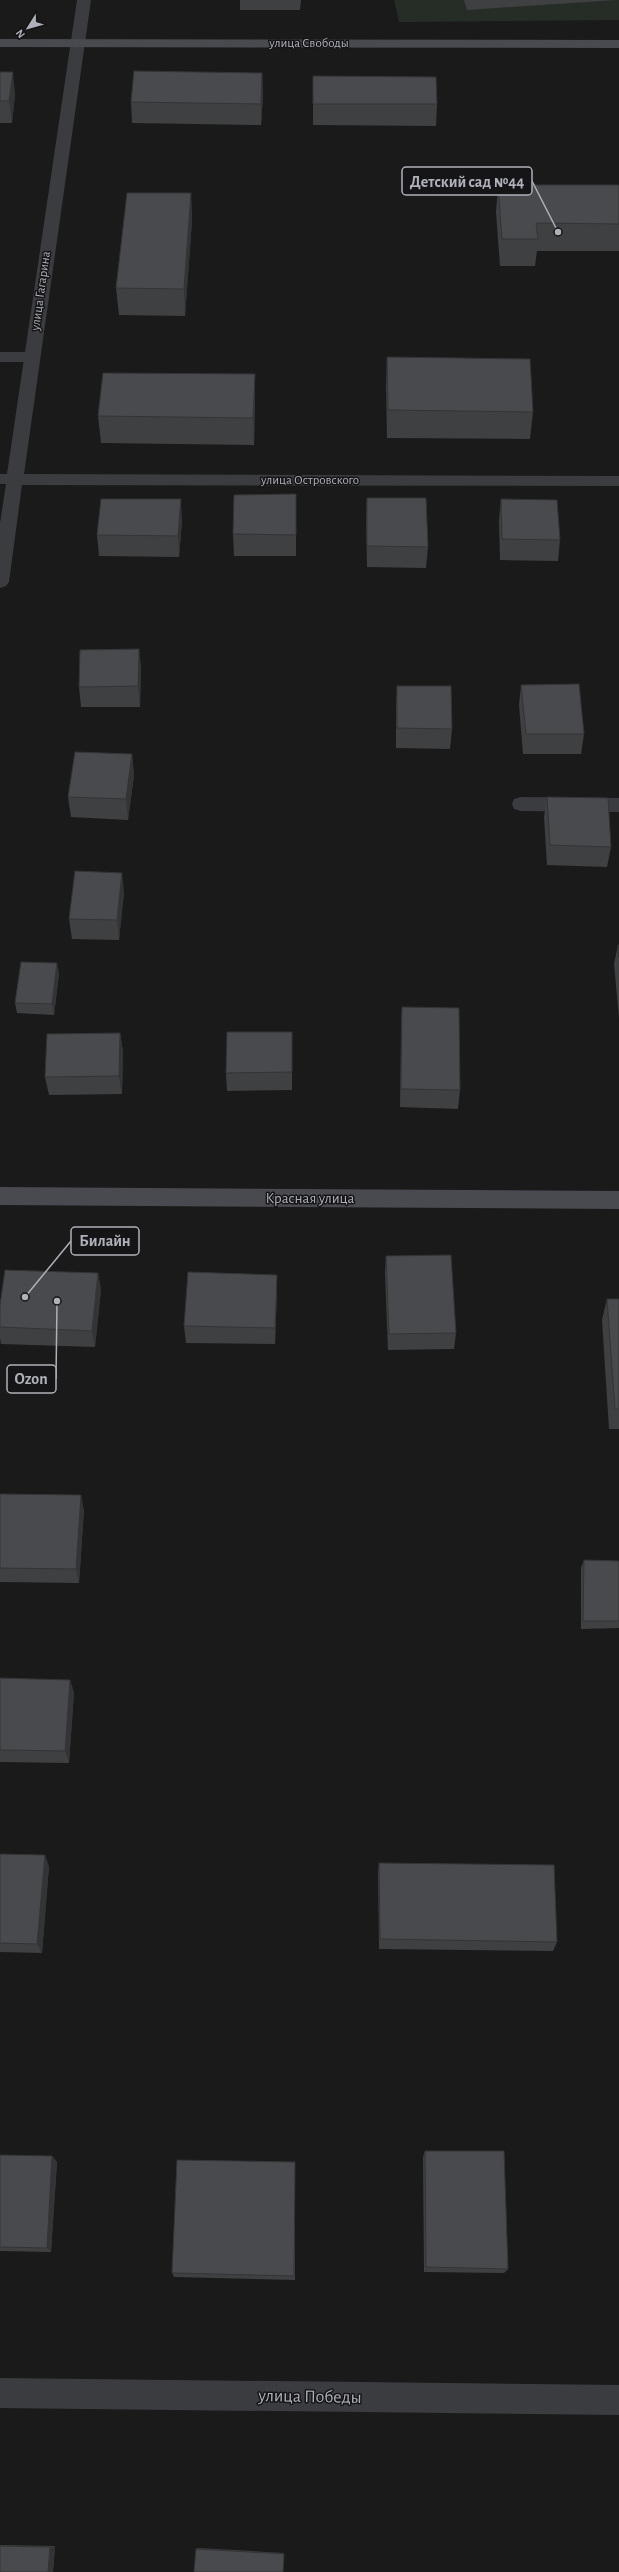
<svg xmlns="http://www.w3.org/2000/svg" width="619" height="2572" viewBox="0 0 619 2572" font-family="'Alegreya Sans',sans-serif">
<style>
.green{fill:#262d27}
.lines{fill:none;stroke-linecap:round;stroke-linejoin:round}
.lane{fill:#3b3c40;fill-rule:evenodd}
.street{fill:#3b3c40;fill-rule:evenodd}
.secondary{fill:#494a50;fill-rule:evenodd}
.wall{fill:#3f4042}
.shaded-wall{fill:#333436}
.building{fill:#494a4d;stroke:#333436}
.labels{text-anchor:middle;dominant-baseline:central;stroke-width:3;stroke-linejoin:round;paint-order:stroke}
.far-street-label{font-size:13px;fill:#aeb1b9;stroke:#151416}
.street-label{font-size:15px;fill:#aeb1b9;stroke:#151416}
.near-street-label{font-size:18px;fill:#aeb1b9;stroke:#151416}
.leader{fill:none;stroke:#aeb1b9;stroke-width:1.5}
.callout-dot{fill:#aeb1b9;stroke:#151416;stroke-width:1.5}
.callout{fill:#151416;stroke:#aeb1b9;stroke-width:1.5}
.callout-label{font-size:16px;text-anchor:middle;font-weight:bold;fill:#aeb1b9}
</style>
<rect width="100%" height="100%" fill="#1a1a1b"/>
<!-- green -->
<path class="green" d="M394 0H619V20L399 22Z"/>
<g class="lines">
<!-- lane -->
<path class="lane" d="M0 352H31L39 357 31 362H0Z"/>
<!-- street -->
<path class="street" d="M77 0H91L24 474 619 476V486L22 485 9 582 6 586 0 588V523L6 484H0V474H7Z
M521 797 619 798V812L521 811 514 809 512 804 514 799Z
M0 2378 619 2385V2415L0 2408Z"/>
<!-- secondary -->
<path class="secondary" d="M0 39 619 40V48L0 47Z
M0 1187 619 1191V1209L0 1205Z"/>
</g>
<!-- wall -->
<path class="wall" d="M240 0H301L300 10H240Z
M464 0H616L467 10Z
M0 72 15 94 12 123H0Z
M262 73 263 95 261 125 132 123 131 102Z
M313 76 437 104 436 126 313 125Z
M498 185H619V251H537L535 266H500L496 212Z
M191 193 192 221 185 316 119 315 116 288Z
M387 357 533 412 530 439 387 438 386 385Z
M255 401 254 445 101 443 98 416Z
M296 494V556H234L233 534Z
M367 498 428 547 426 568 367 567 366 519Z
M501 499 560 540 558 561 500 560 499 521Z
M182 521 179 557 99 556 97 535Z
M139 649 141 669 140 707H81L79 687Z
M521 685 584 734 581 754H523L519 705Z
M397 686 452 729 450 749 396 748V706Z
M132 754 134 775 128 820 71 817 68 797Z
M547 797 611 847 607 867 547 865 544 817Z
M124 892 119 940 72 939 69 919Z
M618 945H619V1018L614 964Z
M59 973 54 1015 17 1013 15 1003Z
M402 1007 460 1090 458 1109 400 1107 401 1025Z
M292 1032V1090L227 1091 226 1073Z
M120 1033 123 1052 122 1094 49 1095 45 1077Z
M386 1256 456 1333 454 1349 388 1350 385 1273Z
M98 1273 101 1290 95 1347 1 1344 0 1338V1305Z
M277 1291 275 1344 186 1343 184 1326Z
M607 1299H619V1429H609L602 1320Z
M0 1494 84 1510 79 1583 0 1582Z
M584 1560 619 1561V1628L581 1629V1568Z
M0 1678 74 1692 69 1763 0 1762Z
M0 1854 49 1866 42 1953 0 1952Z
M379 1863 557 1942 553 1951 379 1949 378 1873Z
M425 2151 508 2269 504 2273 424 2272 423 2157Z
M0 2155 52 2156 57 2162 51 2252 0 2251Z
M295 2162V2280L174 2277 172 2273Z
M0 2545 55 2546 53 2572H0Z
M198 2548 284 2553 283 2572H194L196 2549Z"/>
<!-- shaded-wall -->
<path class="shaded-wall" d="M13 72 15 94 12 123 9 101Z
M262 73 263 95 261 125V104Z
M191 193 192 221 185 316 184 289Z
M255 374V401L254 445 253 418Z
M181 499 182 521 179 557 178 536Z
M139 649 141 669 140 707 138 686Z
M132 754 134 775 128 820 126 799Z
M122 873 124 892 119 940 117 920Z
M57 963 59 973 54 1015 52 1004Z
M120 1033 123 1052 122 1094 119 1076Z
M98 1273 101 1290 95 1347 92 1331Z
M277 1275V1291L275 1344V1328Z
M81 1495 84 1510 79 1583 76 1569Z
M70 1680 74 1692 69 1763 65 1751Z
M45 1855 49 1866 42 1953 37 1944Z
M52 2156 57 2162 51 2252 47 2248Z
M55 2546 53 2572H48L50 2547Z"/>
<!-- building -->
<path class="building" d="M134 71 262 73 261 104 131 102Z
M0 72H13L9 101H0Z
M313 76 436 77 437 104H313Z
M498 185H619V224L536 223 538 239H502Z
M127 193H191L184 289 116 288Z
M387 357 530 359 533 412 388 410Z
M103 373 255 374 253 418 98 416Z
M296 494V535L233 534 234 495Z
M367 498H426L428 547 367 546Z
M101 499H181L178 536 97 535Z
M501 499 557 500 560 540 502 539Z
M139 649 138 686 79 687 80 650Z
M579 684 584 734H526L521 685Z
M397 686H451L452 729 397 728Z
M75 752 132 754 126 799 68 797Z
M547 797 608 798 611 847 550 845Z
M75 871 122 873 117 920 69 919Z
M618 945H619V957Z
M21 962 57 963 52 1004 15 1003Z
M402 1007 459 1008 460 1090 401 1089Z
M227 1032H292V1072L226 1073Z
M120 1033 119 1076 45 1077 47 1034Z
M451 1255 456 1333 389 1334 386 1256Z
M5 1270 98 1273 92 1331 0 1327V1305Z
M188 1272 277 1275 275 1328 184 1326Z
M607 1299H619V1409H615Z
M0 1494 81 1495 76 1569 0 1568Z
M584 1560 619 1561V1621H583Z
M0 1678 70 1680 65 1751 0 1750Z
M0 1854 45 1855 37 1944 0 1943Z
M379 1863 554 1865 557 1942 380 1939Z
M425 2151H504L508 2269 426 2267Z
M0 2155 52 2156 47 2248 0 2247Z
M177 2160 295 2162 294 2276 172 2273Z
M0 2546 50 2547 48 2572H0Z
M196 2549 284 2554 283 2572H194Z"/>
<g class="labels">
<!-- far-street labels -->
<g class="far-street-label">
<text x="309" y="43">улица Свободы</text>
<text transform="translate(41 291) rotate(-82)">улица Гагарина</text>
<text x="310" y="480">улица Островского</text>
</g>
<!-- street labels -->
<g class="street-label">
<text x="310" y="1198">Красная улица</text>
</g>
<!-- near-street labels -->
<g class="near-street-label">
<text transform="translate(310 2397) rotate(1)">улица Победы</text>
</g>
</g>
<!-- callouts -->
<path class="leader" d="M558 232L532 181M25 1297L71 1241M57 1301L56 1379"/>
<g class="callout-dot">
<circle cx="558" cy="232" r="4"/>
<circle cx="25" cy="1297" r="4"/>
<circle cx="57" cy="1301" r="4"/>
</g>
<g class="callout">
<rect x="402" y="167" width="130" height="28" rx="4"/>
<rect x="71" y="1227" width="68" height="28" rx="4"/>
<rect x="7" y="1365" width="49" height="28" rx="4"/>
</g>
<g class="callout-label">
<text x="467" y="187">Детский сад №44</text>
<text x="105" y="1246">Билайн</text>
<text x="31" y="1384">Ozon</text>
</g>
<!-- north arrow -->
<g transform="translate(28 28) rotate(233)" stroke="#151416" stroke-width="3" paint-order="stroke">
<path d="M0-3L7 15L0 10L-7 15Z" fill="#aeb1b9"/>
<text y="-6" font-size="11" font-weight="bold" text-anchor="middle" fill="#aeb1b9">N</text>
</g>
</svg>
